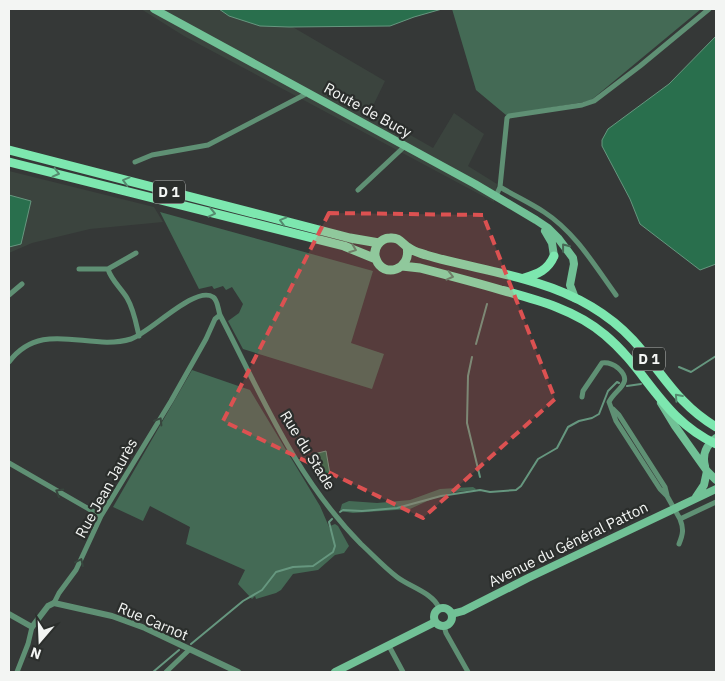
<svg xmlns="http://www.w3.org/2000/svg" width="725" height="681" viewBox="0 0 725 681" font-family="'IBM Plex Sans',sans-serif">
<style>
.built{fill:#3b443e}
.green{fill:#446a55}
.water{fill:#296f4d;stroke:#66977f}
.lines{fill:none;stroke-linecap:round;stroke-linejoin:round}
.stream{stroke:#66977f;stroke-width:2}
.minor{stroke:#5f9074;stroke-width:5}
.tertiary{stroke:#5f9074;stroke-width:6}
.secondary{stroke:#71c196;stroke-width:8}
.primary{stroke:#7de7af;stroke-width:9}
.oneway{stroke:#548a6e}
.oneway2{stroke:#476956}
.oneway3{stroke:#38463e}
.marked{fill:#dc5151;fill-opacity:0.2;stroke:#dc5151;stroke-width:4;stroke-dasharray:10 6;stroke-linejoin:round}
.labels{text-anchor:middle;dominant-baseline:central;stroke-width:4.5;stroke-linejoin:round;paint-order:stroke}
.shield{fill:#2b2e2c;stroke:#b7b9b7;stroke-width:1}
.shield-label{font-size:14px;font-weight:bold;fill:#f3f5f3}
.street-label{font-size:15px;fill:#f3f5f3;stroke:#2b2e2c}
</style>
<rect width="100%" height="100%" fill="#353837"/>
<!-- built -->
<path class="built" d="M141 9H242L279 19 385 81 370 112 433 148 454 113 484 134 468 166 497 184 494 202 184 36Z
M9 171 154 207 163 222 90 229 32 243 9 253Z"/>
<!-- green -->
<path class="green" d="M452 9H701L590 101 506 115 476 90Z
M160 212 373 271 351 343 384 354 372 389 243 349 228 321 239 313 243 304 232 287 226 290 223 286 214 289 212 286 199 289Z
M192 370 250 390 320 506 330 529V526L335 524 338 526 349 546 344 553 335 555 318 570 293 574 281 590 276 593 256 599 255 596 252 599 238 584 245 570 186 544 190 527 150 506 143 521 113 507Z
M473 487 476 489 475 490 455 492 436 497 410 509 353 513 340 511 342 504 349 501 377 503 410 500 440 489Z"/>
<!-- water -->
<path class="water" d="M219 9H442L414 17 390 26 289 27 260 26 229 16Z
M716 36V264L700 270 640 224 630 199 602 146V140L608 129 669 84Z
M9 195 31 201 21 244 9 247Z
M326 451 330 474 317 476 314 454Z"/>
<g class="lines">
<!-- stream -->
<path class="stream" d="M476 344 487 304
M472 357 468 376 467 423 480 477
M679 367 691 372 716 356
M627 386 641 384
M340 512 343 510 362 511 397 508 441 496 480 490 490 492 516 490 521 486 538 459 557 448 568 427 579 421 592 418 599 414 608 391 617 382 619 383
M191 644 243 601 262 590 276 572 293 567 313 566 333 552 335 546 329 522 332 519
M153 672 179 650"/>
<!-- minor -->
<path class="minor" d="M135 162 152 155 208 145 304 95 306 92
M500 187C515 196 530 203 544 212 575 232 595 266 616 295
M358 190 405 146
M496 196 500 187 507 118 509 116 582 105 594 101 640 66 709 9
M79 269H108L136 253
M108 269C111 280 121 288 127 298 134 310 136 323 139 336
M9 295 22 284
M9 362C42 318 89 352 131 339 150 333 195 285 213 297 218 300 218 310 220 315 262 396 295 477 361 544 373 555 384 567 397 577 410 587 433 593 439 608
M582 397 583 391 602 363C609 362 613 364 618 368 635 383 615 389 609 402L616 421 660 489 667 496 680 519 716 502
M613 409 619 415 665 487 667 495
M9 463 101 516
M679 544C683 534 684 529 680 519
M54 603 59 593 76 570 101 516 171 401 206 339 215 319 220 315
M444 626 446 633 468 672
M389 646 403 672
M17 672 28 644 32 627
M166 672 189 650"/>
<!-- tertiary -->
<path class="tertiary" d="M9 614 32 627 48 606 54 603 112 616 145 628 238 672"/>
<!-- secondary -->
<path class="secondary" d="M154 9 475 184 536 220 548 228 558 238 573 258 574 264 570 285 575 298
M545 231 552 243 554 256
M661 403 675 426 707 471 704 485 696 497
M705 466C702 455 706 445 716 438
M707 471 716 480
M434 617a9 9 0 1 1 18 0a9 9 0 1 1-18 0Z
M452 614 463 611 528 578 716 489
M335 672 435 622"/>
<!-- primary -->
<path class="primary" d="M9 150 350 238 379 243
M9 162 344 246 376 259
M407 247C412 270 383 279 376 259 372 249 380 238 390 238 400 237 402 244 409 248 414 252 421 253 426 255 463 266 501 271 537 283 573 294 607 312 633 340 663 373 676 403 716 427
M402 266 420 268C447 275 474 282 501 290 538 300 576 310 605 335 647 370 662 419 716 444
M524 278C538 274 548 270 554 256"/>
</g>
<!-- one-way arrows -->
<defs><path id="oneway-chevron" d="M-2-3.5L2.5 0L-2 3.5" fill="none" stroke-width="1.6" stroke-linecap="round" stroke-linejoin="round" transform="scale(1.25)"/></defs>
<g class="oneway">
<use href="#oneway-chevron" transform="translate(56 173) rotate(14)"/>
<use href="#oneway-chevron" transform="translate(126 181) rotate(-165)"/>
<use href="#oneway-chevron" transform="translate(212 213) rotate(13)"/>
<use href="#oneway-chevron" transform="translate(283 221) rotate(-165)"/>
<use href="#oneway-chevron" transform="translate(353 249) rotate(21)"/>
<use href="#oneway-chevron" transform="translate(450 276) rotate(14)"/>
<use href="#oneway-chevron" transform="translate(678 397) rotate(-132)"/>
</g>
<use class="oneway2" href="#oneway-chevron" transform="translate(565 247) rotate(-128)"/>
<g class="oneway3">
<use href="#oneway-chevron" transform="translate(159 421) rotate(-58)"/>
<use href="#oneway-chevron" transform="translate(59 492) rotate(-150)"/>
<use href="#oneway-chevron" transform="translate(80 562) rotate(-65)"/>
</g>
<!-- marked area -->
<path class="marked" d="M329 213 483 215 555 399 423 518 223 421Z"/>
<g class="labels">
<!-- shield labels -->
<g class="shield">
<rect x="153" y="180.5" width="32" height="23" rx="4"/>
<rect x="633" y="347.5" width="32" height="23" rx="4"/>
</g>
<g class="shield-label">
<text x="169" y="192">D 1</text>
<text x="649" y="359">D 1</text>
</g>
<!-- street labels -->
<g class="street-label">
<text transform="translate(368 110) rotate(29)">Route de Bucy</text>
<text transform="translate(308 450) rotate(58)">Rue du Stade</text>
<text transform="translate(106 488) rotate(-61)">Rue Jean Jaurès</text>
<text transform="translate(568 544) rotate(-26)">Avenue du Général Patton</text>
<text transform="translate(153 621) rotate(23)">Rue Carnot</text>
</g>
</g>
<!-- border -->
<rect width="725" height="681" fill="none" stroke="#f3f5f3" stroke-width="20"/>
<!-- north arrow -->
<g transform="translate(40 641) rotate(199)" stroke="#2b2e2c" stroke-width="4" paint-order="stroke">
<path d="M0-4L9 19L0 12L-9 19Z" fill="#f3f5f3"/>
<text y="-8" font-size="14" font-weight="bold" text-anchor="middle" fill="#f3f5f3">N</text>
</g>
</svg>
